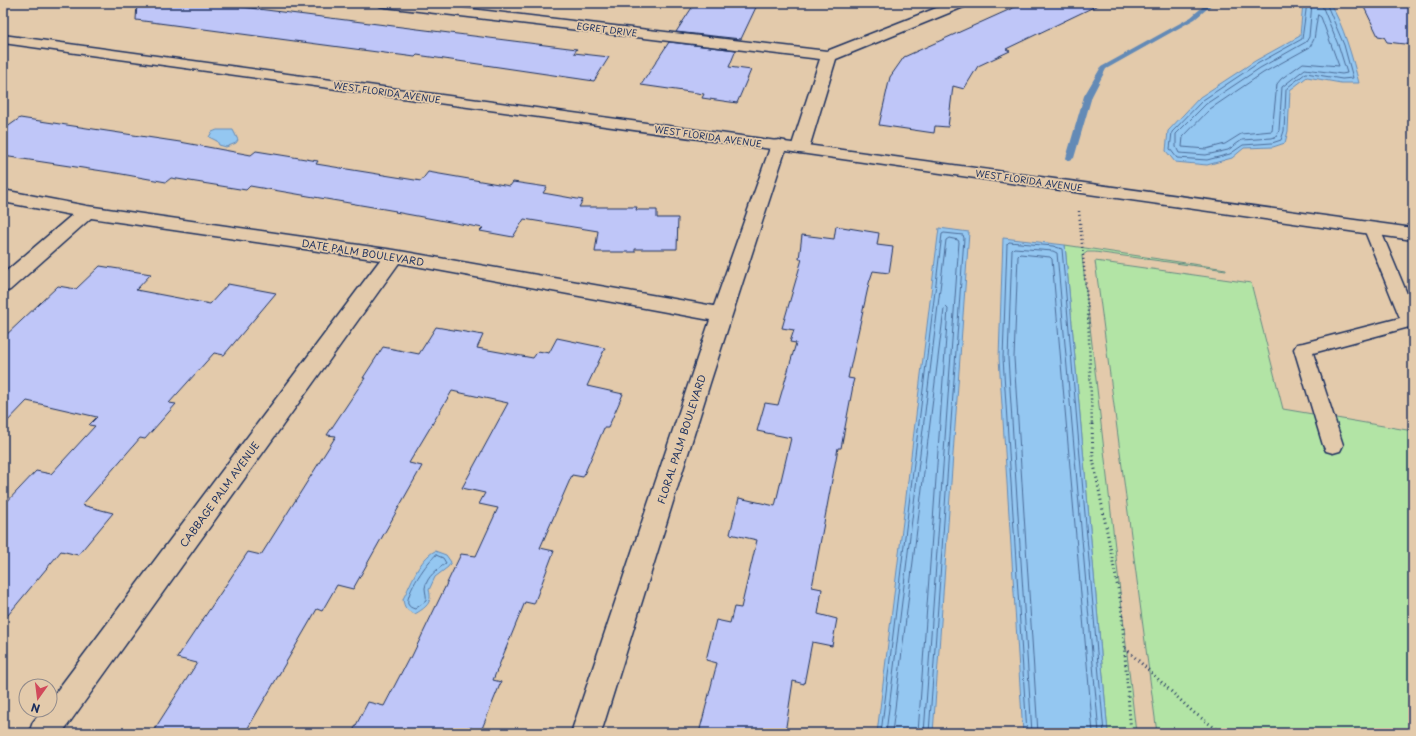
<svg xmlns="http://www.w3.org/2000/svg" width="1416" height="736" viewBox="0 0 1416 736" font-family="'Playpen Sans',sans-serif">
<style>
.green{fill:#b2e4a5;stroke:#668a82}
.water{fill:#94c7f1;stroke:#648ab6}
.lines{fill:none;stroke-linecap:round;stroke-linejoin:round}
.shore{stroke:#4b6c99;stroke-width:1}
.stream{fill:#648ab6;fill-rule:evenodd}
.building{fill:#bfc6f8;stroke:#1b2f5e}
.lane-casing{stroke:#1b2f5e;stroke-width:3}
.street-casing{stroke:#1b2f5e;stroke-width:3}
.secondary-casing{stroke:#1b2f5e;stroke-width:3}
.path-far1{stroke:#1b2f5e;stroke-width:2.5;stroke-dasharray:1 3;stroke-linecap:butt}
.path{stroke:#1b2f5e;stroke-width:3;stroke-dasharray:1 3.5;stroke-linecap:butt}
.lane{fill:#e3caab;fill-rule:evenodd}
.street{fill:#e3caab;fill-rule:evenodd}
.secondary{fill:#e3caab;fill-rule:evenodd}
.labels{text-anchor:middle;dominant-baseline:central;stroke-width:3.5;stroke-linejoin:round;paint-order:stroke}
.far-street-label{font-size:9px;fill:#1b2f5e;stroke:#e3caab}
.street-label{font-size:10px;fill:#1b2f5e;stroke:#e3caab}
</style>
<rect width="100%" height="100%" fill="#e3caab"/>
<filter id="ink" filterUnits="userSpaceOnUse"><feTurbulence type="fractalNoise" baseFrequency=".025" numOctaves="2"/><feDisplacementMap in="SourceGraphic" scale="8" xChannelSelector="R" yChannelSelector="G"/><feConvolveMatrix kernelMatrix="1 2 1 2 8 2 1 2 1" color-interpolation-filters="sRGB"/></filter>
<g filter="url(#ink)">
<!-- green -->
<path class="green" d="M1065 245 1226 269V270L1095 252H1087L1082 256 1136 733H1108Z
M1095 261 1251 283 1283 409 1413 431V733H1157Z"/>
<!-- water -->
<path class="water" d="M1303 3 1330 4C1343 23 1353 60 1359 83H1341L1307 77 1290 90 1288 131 1285 143 1273 147 1244 148 1232 158 1207 165 1175 162 1166 151 1168 131 1200 97 1255 61 1300 36Z
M217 130H233L238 140 236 143 226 147 219 145 217 141 209 137 212 132Z
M939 228 969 232 933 733H877Z
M1003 238 1065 245 1108 733H1023L999 358Z
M435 551 446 555 451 562 448 567 435 577 429 590C433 603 425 608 415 614 407 611 404 608 403 599 411 584 419 559 435 551Z"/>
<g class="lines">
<!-- shore -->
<path class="shore" d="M1307 3 1302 39 1257 64 1203 100 1172 132 1170 149 1177 158 1207 160 1230 154 1243 145 1272 143 1281 140 1284 131 1286 90 1288 87 1306 73 1342 79 1353 78 1344 45 1326 3
M1312 3 1309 37 1306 42 1260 68 1206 104 1176 134V147L1179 153 1206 155 1228 150 1242 140 1272 138 1277 136 1279 130 1282 87 1305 69 1342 74 1347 73 1339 47 1321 3
M1318 15 1321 17 1339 66 1303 63 1281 79 1277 84 1272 131 1241 134 1225 144 1206 149 1182 147 1183 137 1210 109 1263 73 1310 47 1314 39Z
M436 555 443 558 446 563C437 570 427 576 425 588 425 592 427 596 426 601L415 609C412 608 409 607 408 604 405 594 428 560 436 555Z
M881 733 942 234 944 233 963 235 964 238 929 733
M886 733 946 240 949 238 958 240 959 242 924 733
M892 733 944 309 946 307 948 309 918 733
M1027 733 1003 358 1007 244 1009 242 1053 246 1062 249 1104 733
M1032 733 1008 358 1012 250 1014 248 1053 251 1057 253 1099 733
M1038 733 1014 358 1018 256 1020 254 1050 257 1052 259 1093 733"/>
<!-- stream -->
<path class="stream" d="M1207 3H1214L1195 19 1106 69 1092 96 1074 158 1070 160H1067L1066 158 1084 96 1101 67 1191 17Z"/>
</g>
<!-- building -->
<path class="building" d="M137 3H210L577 49 574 53 609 57 594 81 417 55 415 57 136 20Z
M695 3H758L741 39 676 32Z
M1024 3H1102L1006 49 1010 51 978 66 964 89 953 86 948 127 935 126 934 133 879 125 890 77 904 57Z
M1362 3H1413V45L1387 42 1384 37 1378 36Z
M669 42 736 50 729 67 751 70 737 103 702 98 704 94 641 85Z
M20 118 180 142 251 155 256 151 318 161 316 164 421 181 428 172 510 186 513 182 547 187 543 193 583 200 579 207H637L636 210H657V218H678L677 249H635V252H595L598 231 524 219 513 237 480 231 483 228 395 212 396 211 250 186 246 190 171 178 166 182 116 173 3 156V130Z
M836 226 879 233 877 245 893 247 889 273 873 271 869 283 848 378 854 379 852 386H853L841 448H838L812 587 822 589 818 614 837 619 832 646 812 642 804 684 793 681 785 733H699L717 663 706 660 716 620 730 623 734 607 741 608 757 540 730 534 739 498 775 506 791 438 757 431 765 403 778 405 796 343 790 342 794 330 782 328 802 259H799L802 235 834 239Z
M100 266 151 274 136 290 210 304 228 284 276 293 224 355 214 353 169 403 176 404 145 439 140 438 82 505 113 513 78 555 61 551 3 621V506L36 471 51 474 95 426 89 425 97 417 27 401 3 426V338L58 286 76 289Z
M436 327 483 335 477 348 533 358 538 351 549 353 557 338 605 348 587 386 623 394 608 428H604L583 477 572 475 540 548 554 551 534 604 525 602 493 680 501 682 481 731 468 727 465 733H352L368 702 384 706 409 658H411L461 554 476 556 498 508 479 504 485 493 462 488 508 403 452 391 409 463 422 466 353 589 337 585 322 611 317 609 245 733H152L197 663 177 658 248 552 261 555 336 436 327 435 365 378H363L383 347 419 354Z"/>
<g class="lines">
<defs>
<path id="lane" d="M1372 224 1377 226 1380 229 1413 308V326L1313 353 1343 445 1340 451 1333 453 1326 451 1323 445 1294 349 1297 344 1303 343 1400 318 1364 229 1367 226Z"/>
<path id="street" d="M378 3H420L827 51 949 3H968L966 6 836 59 809 148 806 152 800 153 794 152 791 148 820 59 385 7 380 6Z
M779 140 785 141 787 145 710 383 601 733H571L710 320 399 263 62 733H29L33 722 43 710H50V700L380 260 91 218 10 290 3 292V274L72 215 3 202V190L87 206 394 250 714 306 771 145 773 141Z"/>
<path id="secondary" d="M3 35 1413 228V240L779 150 3 43Z"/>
</defs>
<!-- lane casing -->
<use href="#lane" class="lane-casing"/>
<!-- street casing -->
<use href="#street" class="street-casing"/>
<!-- secondary casing -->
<use href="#secondary" class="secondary-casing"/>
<!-- path-far1 -->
<path class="path-far1" d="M1079 211 1088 311 1092 425"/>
<!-- path -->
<path class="path" d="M1092 424 1093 459 1121 604 1131 733
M1125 648 1193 712 1222 733"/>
<!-- lane -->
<use href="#lane" class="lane"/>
<!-- street -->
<use href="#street" class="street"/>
<!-- secondary -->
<use href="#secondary" class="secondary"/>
</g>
</g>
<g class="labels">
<!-- far-street labels -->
<g class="far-street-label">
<text transform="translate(607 29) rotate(7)">EGRET DRIVE</text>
<text transform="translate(387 92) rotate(8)">WEST FLORIDA AVENUE</text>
<text transform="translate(708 136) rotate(8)">WEST FLORIDA AVENUE</text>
<text transform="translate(1029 180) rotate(8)">WEST FLORIDA AVENUE</text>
</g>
<!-- street labels -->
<g class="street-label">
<text transform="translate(363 252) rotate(9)">DATE PALM BOULEVARD</text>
<text transform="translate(681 439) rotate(-72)">FLORAL PALM BOULEVARD</text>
<text transform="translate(219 494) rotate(-54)">CABBAGE PALM AVENUE</text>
</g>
</g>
<!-- margin -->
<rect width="1416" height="736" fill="none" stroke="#e3caab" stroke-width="16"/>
<rect x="8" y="8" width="1400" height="720" fill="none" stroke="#1b2f5e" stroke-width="1.5" filter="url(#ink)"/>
<!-- north arrow -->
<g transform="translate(38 698) rotate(194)"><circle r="19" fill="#e3caab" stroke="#938c8c"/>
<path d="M0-3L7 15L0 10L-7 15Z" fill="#d1495b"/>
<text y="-6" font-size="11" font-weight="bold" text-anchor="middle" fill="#1b2f5e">N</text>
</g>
</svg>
